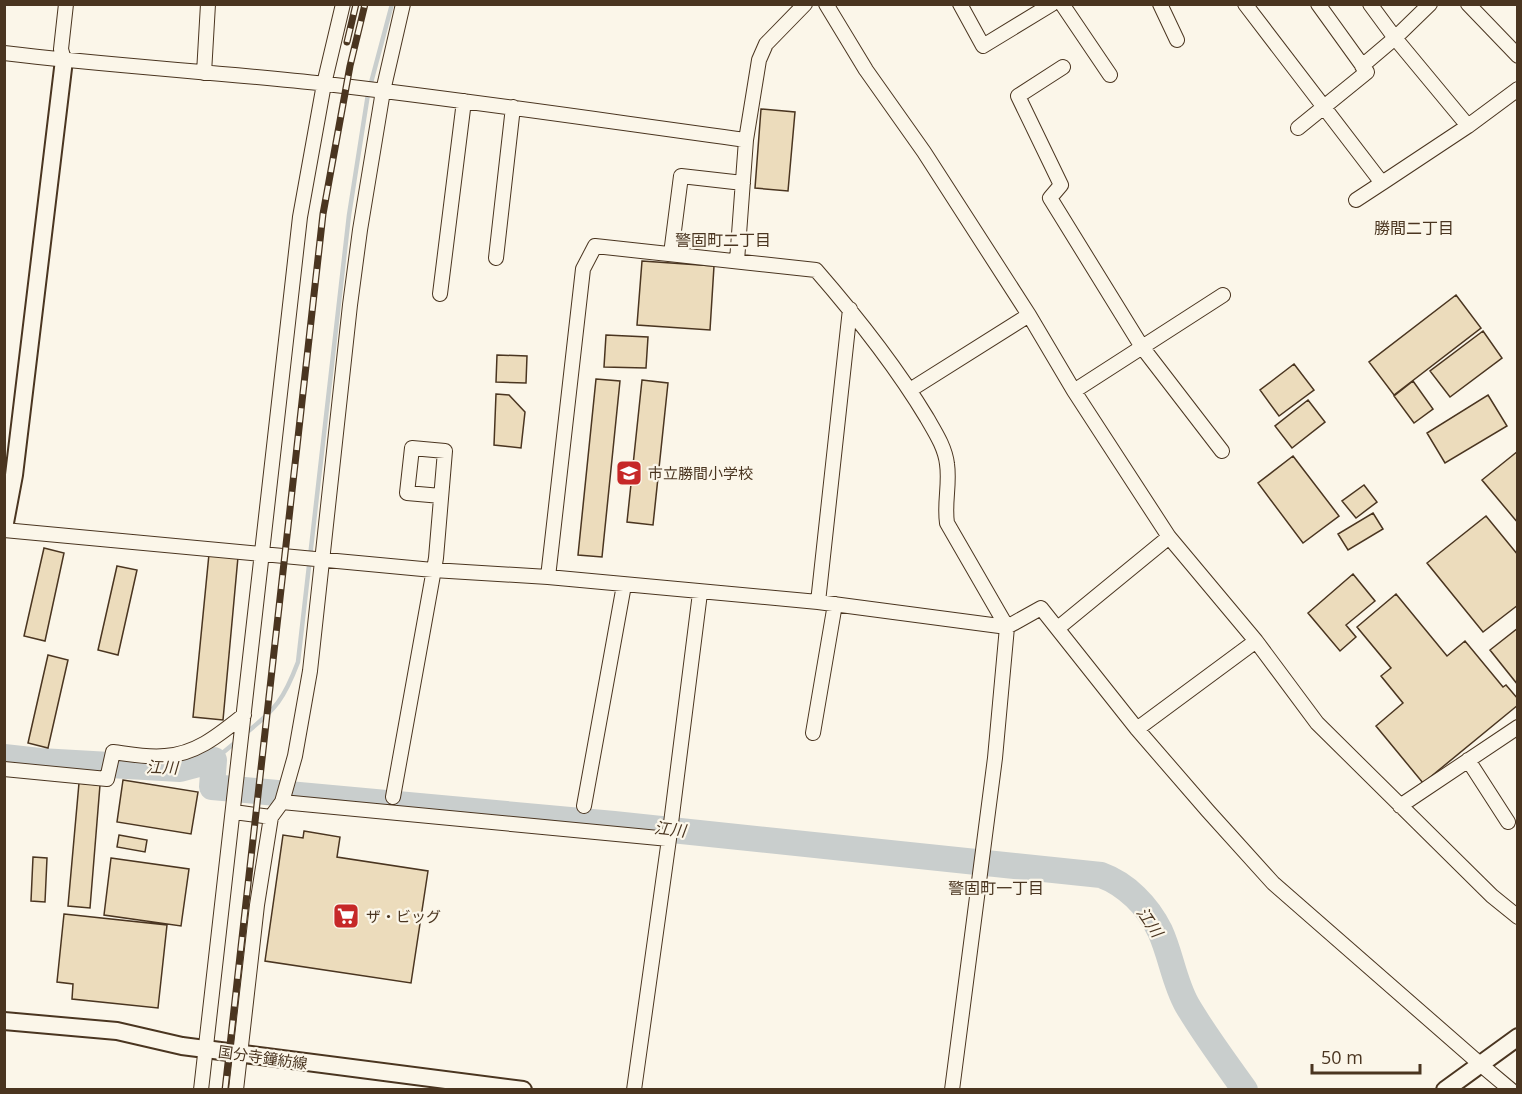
<svg xmlns="http://www.w3.org/2000/svg" width="1522" height="1094" viewBox="0 0 1522 1094" font-family="'Open Sans','Noto Sans JP',sans-serif">
<style>
.lines{fill:none;stroke-linecap:round;stroke-linejoin:round}
.stream{stroke:#c9cecd;stroke-width:4.5}
.river{stroke:#c9cecd;stroke-width:26}
.building{fill:#ecdcbc;stroke:#4a3520;stroke-width:1.5}
.minor-casing{stroke:#4a3520;stroke-width:16}
.tertiary-casing{stroke:#4a3520;stroke-width:20}
.minor{stroke:#fbf6e9;stroke-width:14}
.tertiary{stroke:#fbf6e9;stroke-width:16}
.rail-casing{stroke:#4a3520;stroke-width:7}
.rail{stroke:#fbf6e9;stroke-width:4.5;stroke-dasharray:14;stroke-linecap:butt}
.labels{text-anchor:middle;dominant-baseline:central;stroke-width:4.5;stroke-linejoin:round;paint-order:stroke}
.poi-label{font-size:15px;fill:#4a3520;stroke:#fbf6e9;text-anchor:start}
.street-label{font-size:15px;fill:#4a3520;stroke:#fbf6e9}
.neighbourhood-label{font-size:16px;fill:#4a3520;stroke:#fbf6e9}
.water-label{font-size:16px;font-style:italic;fill:#4a3520;stroke:#fbf6e9}
</style>
<rect width="100%" height="100%" fill="#fbf6e9"/>
<g class="lines">
<!-- stream -->
<path class="stream" d="M246 733C276 709 284 699 298 662L349 215 368 94 392 4
M214 760 237 741"/>
<!-- river -->
<path class="river" d="M4 757 40 761 180 769 214 760 212 787 614 824 1101 875C1126 884 1148 906 1160 931 1171 955 1174 982 1187 1005 1204 1034 1225 1062 1245 1090"/>
</g>
<!-- building -->
<path class="building" d="M761 109 795 112 788 191 755 188Z
M642 261 714 266 710 330 637 325Z
M1456 295 1481 328 1394 395 1369 362Z
M1483 331 1502 358 1450 397 1430 371Z
M606 335 648 337 646 368 604 367Z
M497 355 527 356 526 383 496 382Z
M1294 364 1314 390 1279 416 1260 390Z
M596 379 620 381 602 557 578 555Z
M642 380 668 383 653 525 627 522Z
M1413 381 1433 409 1414 423 1394 396Z
M496 394 509 395 525 412 521 448 494 445Z
M1488 395 1507 426 1445 463 1427 433Z
M1308 400 1325 422 1292 448 1275 426Z
M1518 451V523L1482 480Z
M1293 456 1339 516 1303 543 1258 483Z
M1364 485 1377 502 1356 518 1342 501Z
M1373 513 1383 529 1348 550 1338 534Z
M1486 516 1518 555V605L1483 632 1427 563Z
M44 548 64 553 45 641 24 636Z
M209 554 238 557 223 720 193 717Z
M117 566 137 570 118 655 98 650Z
M1353 574 1375 601 1346 625 1356 637 1340 651 1308 613Z
M1396 594 1447 656 1465 641 1503 687 1506 685 1518 699V705L1423 783 1376 726 1403 703 1381 676 1391 668 1357 627Z
M1518 628V685L1490 650Z
M48 655 68 660 48 748 28 743Z
M123 780 198 792 191 834 117 822Z
M79 783 100 785 90 908 68 906Z
M304 831 340 837 337 857 428 871 411 983 265 961 283 835 303 838Z
M119 835 147 840 145 852 117 847Z
M33 857 47 858 45 902 31 901Z
M111 858 189 869 181 926 104 915Z
M64 914 167 925 158 1008 72 999 73 984 57 982Z"/>
<g class="lines">
<defs>
<path id="minor" d="M826 4 866 70 924 152 1029 315 1074 391 1169 537 1256 641 1317 723 1492 896 1518 917
M960 4 983 46 1052 4
M1062 4 1110 75
M1160 4 1177 40
M1245 4 1382 183 1356 200
M1370 4 1395 38 1430 4
M1468 4 1518 56
M4 53C111 66 219 72 326 84 466 100 606 121 746 140
M64 60 61 49 66 4
M1362 66 1395 38 1468 126 1382 183
M1063 67 1018 96 1061 185 1050 198 1142 347 1222 451
M204 73 208 4
M1468 126 1518 89
M1298 128 1367 72 1318 4
M671 254 681 176 743 183
M496 258 513 107
M737 261 746 140 759 60 766 44 805 4
M440 294 464 101
M910 390 1029 315
M1074 391 1223 295
M4 530 433 570 548 577 818 602 1007 627 1041 608 1137 729 1208 811 1273 883 1480 1064 1511 1090
M548 577 583 269 595 246 816 270C856 316 895 365 927 418 935 432 945 447 947 464 950 484 944 503 947 523L1007 627 995 758 952 1090
M818 602 850 309
M1058 628 1169 537
M1137 729 1256 641
M813 733 835 604
M1468 760 1508 822
M4 769 107 779 113 752C129 754 148 758 165 756 197 754 220 734 244 715
M393 797 436 558 445 451 412 448 407 493 441 496
M282 802 669 839
M584 806 624 585
M1400 806 1518 727
M234 812 271 817
M201 1090 300 217 324 84 343 4
M236 1090 257 905 271 817 282 802 295 756 310 671 350 305 360 230 383 91 403 4
M634 1090 669 839 700 593"/>
<path id="tertiary" d="M4 528 14 475 64 60
M4 1021 117 1031 182 1046 523 1090
M1445 1090 1518 1037"/>
</defs>
<!-- minor casing -->
<use href="#minor" class="minor-casing"/>
<!-- tertiary casing -->
<use href="#tertiary" class="tertiary-casing"/>
<!-- minor -->
<use href="#minor" class="minor"/>
<!-- tertiary -->
<use href="#tertiary" class="tertiary"/>
<defs>
<path id="rail" d="M347 42 356 4
M225 1090 323 214 350 66 365 4"/>
</defs>
<!-- rail casing -->
<use href="#rail" class="rail-casing"/>
<!-- rail -->
<use href="#rail" class="rail"/>
</g>
<!-- icons -->
<defs>
<symbol id="school-square" viewBox="-11 -11 22 22"><rect x="-9" y="-9" width="18" height="18" rx="4" fill="#c62828" stroke="#fbf6e9"/><path d="M0-5L7-2L0 1L-7-2ZM-4 1L0 2.5L4 1V4Q0 6-4 4Z" fill="#fff"/></symbol>
<symbol id="supermarket-square" viewBox="-11 -11 22 22"><rect x="-9" y="-9" width="18" height="18" rx="4" fill="#c62828" stroke="#fbf6e9"/><path d="M-6-5.5h2.5l.6 2H6L4.5 2H-2.5L-4.4-4H-6ZM-1.5 3.2a1.3 1.3 0 1 0 .1 0ZM3 3.2a1.3 1.3 0 1 0 .1 0Z" fill="#fff"/></symbol>
</defs>
<g fill-rule="evenodd">
<use href="#school-square" x="614" y="458" width="30" height="30"/>
<use href="#supermarket-square" x="331" y="901" width="30" height="30"/>
</g>
<g class="labels">
<!-- poi labels -->
<g class="poi-label">
<text x="648" y="473">市立勝間小学校</text>
<text x="366" y="916">ザ・ビッグ</text>
</g>
<!-- street labels -->
<g class="street-label">
<text transform="translate(263 1057) rotate(8)">国分寺鐘紡線</text>
</g>
<!-- neighbourhood labels -->
<g class="neighbourhood-label">
<text x="1414" y="228">勝間二丁目</text>
<text x="723" y="240">警固町二丁目</text>
<text x="996" y="888">警固町一丁目</text>
</g>
<!-- water labels -->
<g class="water-label">
<text transform="translate(162 767) rotate(2)">江川</text>
<text transform="translate(670 829) rotate(6)">江川</text>
<text transform="translate(1150 922) rotate(56)">江川</text>
</g>
</g>
<!-- border -->
<rect width="1522" height="1094" fill="none" stroke="#4a3520" stroke-width="12"/>
<!-- scale -->
<path d="M1312 1064v9h108v-9" fill="none" stroke="#4a3520" stroke-width="3"/>
<text x="1321" y="1064" font-size="18" fill="#4a3520" stroke="#fbf6e9" stroke-width="4.5" paint-order="stroke">50 m</text>
</svg>
